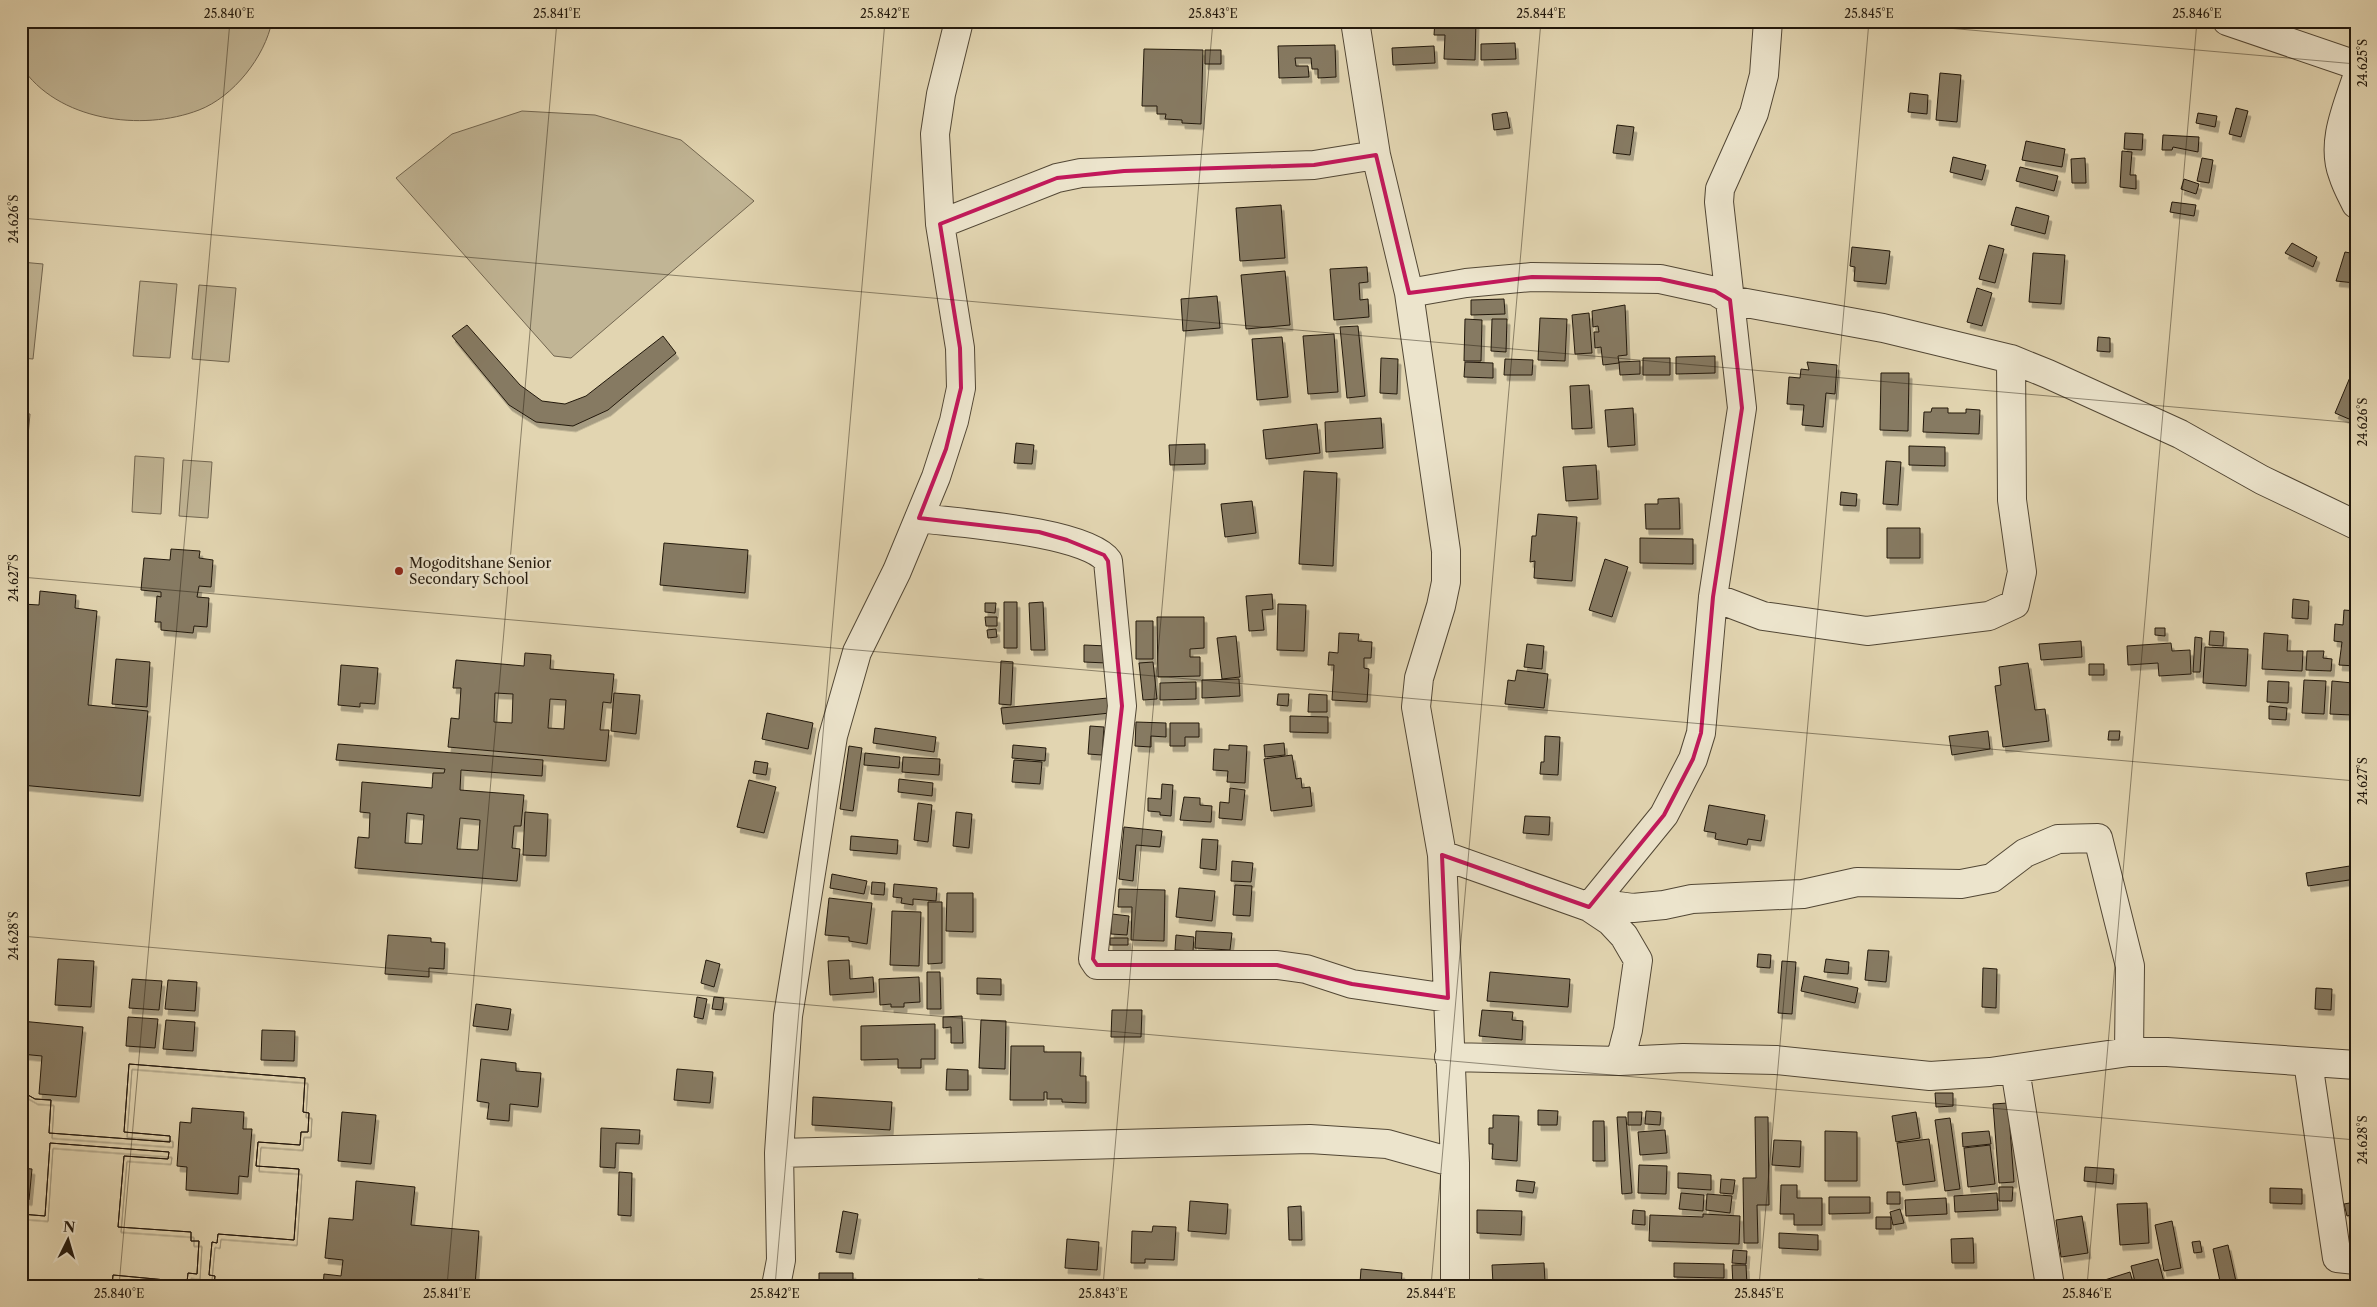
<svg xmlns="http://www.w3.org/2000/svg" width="2377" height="1307" viewBox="0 0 2377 1307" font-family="'Libre Caslon Text',serif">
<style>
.green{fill:#c1b595;stroke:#726650}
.building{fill:#867a62;stroke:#22180c;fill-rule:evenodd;filter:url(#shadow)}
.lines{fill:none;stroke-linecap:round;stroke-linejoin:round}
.minor-casing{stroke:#524735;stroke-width:30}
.minor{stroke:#ece4cc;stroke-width:28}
.marked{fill:none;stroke:#c2185b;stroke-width:4;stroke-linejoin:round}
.ticks{fill:none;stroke:#22180c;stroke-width:1;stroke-opacity:0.45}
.poi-dot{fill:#8f2418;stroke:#ece4cc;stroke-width:2}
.labels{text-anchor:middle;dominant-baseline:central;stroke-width:5;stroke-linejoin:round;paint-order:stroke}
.poi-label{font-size:14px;fill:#22180c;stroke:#ece4cc;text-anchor:start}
.neatline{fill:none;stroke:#22180c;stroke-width:2}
.ticks-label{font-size:12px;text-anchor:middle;fill:#22180c}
</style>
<defs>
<filter id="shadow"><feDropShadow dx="3" dy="5.5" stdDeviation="0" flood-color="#0004"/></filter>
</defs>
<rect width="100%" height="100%" fill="#e2d5b1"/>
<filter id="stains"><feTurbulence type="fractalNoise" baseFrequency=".004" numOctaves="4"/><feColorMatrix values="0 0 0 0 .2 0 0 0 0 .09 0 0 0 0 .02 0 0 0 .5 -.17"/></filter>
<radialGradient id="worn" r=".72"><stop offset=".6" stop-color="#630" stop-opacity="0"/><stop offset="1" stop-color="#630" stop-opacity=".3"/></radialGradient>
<!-- green -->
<path class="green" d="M21 21H272C265 57 233 97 199 110 142 132 57 121 21 66Z
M522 111 595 115 681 140 754 201 571 358 554 356 396 178 452 134Z
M21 262 43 264 33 359 21 358Z
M140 281 177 284 170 358 133 356Z
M199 285 236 288 229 362 192 359Z
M21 413 30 414 22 502 21 501Z
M135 456 164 458 161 514 132 512Z
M183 460 212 462 208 518 179 516Z"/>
<!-- building -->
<path class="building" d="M1435 21H1476L1475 60 1444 59 1445 35H1434Z
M1515 43 1516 59 1481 60V44Z
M1335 45 1336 77 1318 78V69H1312L1311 58H1295L1296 66H1308L1309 77 1279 78 1278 46Z
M1434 46 1435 63 1393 65 1392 48Z
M1144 49 1203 50 1201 124 1182 123V120L1165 119 1166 114H1157V106H1142Z
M1205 50H1221V64H1205Z
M1940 73 1961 75 1957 122 1936 120Z
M1910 93 1928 95 1927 114 1908 112Z
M2236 108 2248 111 2241 137 2229 134Z
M1507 112 1510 128 1494 130 1492 114Z
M2198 113 2217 116 2215 127 2196 123Z
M1617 125 1634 127 1630 155 1613 153Z
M2125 133 2143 134 2142 150 2124 149Z
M2163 135 2199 137 2198 152 2173 147 2172 150H2162Z
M2026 141 2065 149 2062 167 2022 160Z
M2122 151 2132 152 2130 175H2136V189L2120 187Z
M1953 157 1986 165 1982 180 1950 172Z
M2085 158 2086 183H2072L2071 159Z
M2202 158 2213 160 2209 183 2197 181Z
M2020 167 2058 176 2054 191 2016 181Z
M2184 179 2199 184 2196 194 2181 189Z
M2172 202 2196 205 2194 216 2170 212Z
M1281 205 1285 258 1240 261 1236 208Z
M2016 207 2049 216 2045 234 2011 225Z
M2292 243 2317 257 2313 267 2285 253Z
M1989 245 2004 249 1995 283 1979 279Z
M1852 247 1890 251 1886 284 1854 281 1855 267 1850 266Z
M2345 252 2356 254 2355 283 2336 281Z
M2033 253 2065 255 2061 304 2029 302Z
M1367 267 1368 282 1359 283 1360 300 1368 299 1369 317 1334 320 1330 269Z
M1285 271 1290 325 1246 329 1241 275Z
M1977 288 1992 293 1982 326 1967 322Z
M1217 296 1220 328 1183 331 1181 299Z
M1504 299 1505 314 1471 315V300Z
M1625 305 1627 355 1618 356 1619 363 1603 365 1601 347 1595 348 1594 332H1599L1598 326 1593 327 1592 311Z
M1589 313 1592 353 1575 354 1572 315Z
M1540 318 1567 319 1565 361 1538 360Z
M1465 319 1482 320 1481 361H1464Z
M1492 319H1507L1506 352 1491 351Z
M467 325 520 385 542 401 565 404 586 396 663 336 676 353 608 410 573 426 536 422 509 405 452 336Z
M1358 326 1365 396 1347 398 1340 327Z
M1334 334 1338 392 1308 394 1303 336Z
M1282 337 1288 397 1257 400 1252 339Z
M2098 337 2110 338V352L2097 351Z
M1715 356V373L1676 374V357Z
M1381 358 1398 359 1397 394 1380 393Z
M1643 358H1670V375H1643Z
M1505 359 1533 360 1532 375H1504Z
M1640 361V374L1620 375 1619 362Z
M1465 362 1493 363V378L1464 377Z
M1807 362 1837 365 1835 394 1826 393 1823 427 1802 425 1804 405 1787 404 1789 377 1800 378 1801 369 1809 370Z
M2356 363V404L2349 419 2335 413Z
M1881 373H1909L1908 431 1880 430Z
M1589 385 1592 428 1572 429 1570 386Z
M1633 408 1635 445 1608 447 1605 410Z
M1932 408H1948V413H1966V409L1980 410 1979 434 1923 432 1924 412H1931Z
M1381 418 1383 448 1326 452 1325 422Z
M1317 424 1320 453 1266 459 1263 430Z
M1016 443 1034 445 1032 464 1014 463Z
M1205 444V464L1170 465 1169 445Z
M1909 446 1945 447V466L1909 465Z
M1886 461 1901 462 1898 505 1883 504Z
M1596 465 1598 499 1566 501 1563 467Z
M1304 471 1337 473 1333 566 1299 564Z
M1841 492 1857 494 1856 506 1840 505Z
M1679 498 1680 529H1646L1645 504H1658V499Z
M1252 501 1256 533 1225 537 1221 504Z
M1538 514 1577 517 1572 581 1534 578 1535 561 1530 562 1532 536H1536Z
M1887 528H1920V558H1887Z
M1640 538 1693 539V564L1640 563Z
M664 543 748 550 745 593 660 585Z
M171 549 200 551 199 558 213 560 211 587 199 586 197 597 209 598 207 627 194 626 193 633 161 630V622H155L157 596 161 597V592L141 590 144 558 170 560Z
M1605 559 1628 567 1612 617 1589 610Z
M40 591 76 595 75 608 97 611 88 705 148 711 140 796 21 785 23 604 39 605Z
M1272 594 1273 609 1262 610 1264 630 1249 631 1246 596Z
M2293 599 2309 601 2308 619 2292 618Z
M1004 602H1017V648H1004Z
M1043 602 1045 650H1031L1029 603Z
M985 603H996L995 613 985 612Z
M1278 604 1306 605 1304 651 1277 650Z
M2344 610 2356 611V666L2339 665 2342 642 2334 641 2335 624 2343 625Z
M985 617H997V626H986Z
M1157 617H1204V648L1190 649V657H1200V676L1158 677Z
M1136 621H1153V659H1136Z
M2155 628H2165V636L2155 635Z
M996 629 997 637 988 638 987 630Z
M2210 631 2224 632 2223 646 2209 645Z
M1339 633 1359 634 1358 641 1372 642 1371 658H1364V668L1369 669 1367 702 1332 700 1334 665H1328L1329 652 1338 653Z
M2264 633 2288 635 2287 651H2303L2302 671 2262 669Z
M1236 636 1240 677 1222 679 1217 638Z
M2195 637 2202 638 2200 672H2193Z
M2081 641 2082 657 2041 660 2039 644Z
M2171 643 2172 651 2190 650 2191 674 2159 676 2158 663 2128 665 2127 646Z
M1527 644 1544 646 1542 669 1524 667Z
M1084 645 1108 646 1107 663 1084 662Z
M2205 647 2248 649 2246 686 2203 683Z
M2307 651H2324L2323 658 2332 659 2331 671 2306 670Z
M525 653 551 655 550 669 614 674 611 703 603 702 600 730H609L606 761 448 747 451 718 459 719 461 688H453L456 660 524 666ZM495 693 513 694 512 723 494 722ZM550 699 566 700 564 729 548 728Z
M116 659 150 662 147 707 112 704Z
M1001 661 1013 662 1011 705 999 704Z
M1153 662 1157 699 1143 700 1139 663Z
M2028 663 2035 710 2045 709 2049 741 2003 747 1995 686 2001 685 1999 667Z
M2089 664H2104V675H2089Z
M341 665 378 668 375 704 360 703V707L338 705Z
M1517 670 1548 674 1544 708 1505 704 1508 680 1515 681Z
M1239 679 1240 696 1202 698V680Z
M2304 680 2326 681 2324 714 2302 713Z
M2268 681 2289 682 2288 703 2267 702Z
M2332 681 2353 683 2352 715 2330 714Z
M1196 682V699L1160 700V683Z
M614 693 640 695 636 734 611 731Z
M1278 694H1289L1288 706 1277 705Z
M1309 694 1327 695V712H1308Z
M1108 698 1110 713 1003 724 1001 708Z
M2269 706 2287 708 2286 720 2269 719Z
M767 713 813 723 808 749 762 739Z
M1290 716 1328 717V733L1290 732Z
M1136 722 1166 723V737L1151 736V747L1135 746Z
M1170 723H1199V737H1185V746H1170Z
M1090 726 1104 727 1102 755 1088 754Z
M875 728 936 737 934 752 873 743Z
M1988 731 1990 749 1952 755 1949 736Z
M2109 731H2120L2119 740H2108Z
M1545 736 1560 737 1558 775 1540 774 1541 762H1544Z
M1284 743 1285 755 1265 757 1264 745Z
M338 744 543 760 542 776 461 770 460 790 524 795 521 826H514L512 848 520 849 517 881 355 868 358 837 369 838 370 813 360 812 362 782 432 788 433 773H444L445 769 336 760ZM407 813 424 815 422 844 405 843ZM460 818 480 820 478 850 457 849Z
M1013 745 1046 748 1045 761 1012 758Z
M1229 745 1247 746 1245 783 1227 782 1228 771 1213 770 1214 749 1229 750Z
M849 746 862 748 853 811 840 809Z
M865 753 900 757 899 768 864 765Z
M1292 755 1296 779 1301 778 1302 788 1310 787 1312 806 1271 811 1264 759Z
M903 757 940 759 939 775 902 772Z
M1014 760 1042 762 1040 784 1012 782Z
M755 761 768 763 766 775 753 773Z
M899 779 933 783 932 796 898 792Z
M749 780 776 787 764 833 737 827Z
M1162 784 1173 785 1171 816 1160 815V812L1148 811V798L1161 799Z
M1230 788 1245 790 1242 820 1219 818 1220 802 1229 803Z
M1184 797 1200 798V805L1212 806 1211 822 1180 820Z
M918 803 932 805 928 842 914 840Z
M1709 805 1765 815 1761 841 1748 839 1747 845 1715 839 1716 833 1704 831Z
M525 812 548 814 546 856 523 855Z
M956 812 972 814 969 848 953 846Z
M1525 816 1550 817 1549 835 1523 833Z
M1124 827 1162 831 1160 847 1136 845 1133 881 1119 879Z
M851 836 898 840 897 854 850 850Z
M1202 839 1218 840 1216 870 1200 868Z
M1232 861 1253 863 1251 882 1231 881Z
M2356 865V879L2308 886 2306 873Z
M832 874 867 881 864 894 830 888Z
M872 882 885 883 884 895 871 894Z
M894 884 937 888 936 901 913 899V905L901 903 902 898 893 897Z
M1235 885 1252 886 1250 916 1233 915Z
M1179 888 1215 891 1212 921 1176 917Z
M1119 889 1165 890 1164 941 1131 940 1132 907H1118Z
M947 893H973V932L946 931Z
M829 898 872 903 867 944 849 941V937L825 935Z
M928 902H942V963L928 964Z
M892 911 921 912 919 966 890 965Z
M1112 914 1129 916 1127 935 1111 934Z
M1196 931 1232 933 1230 950 1195 948Z
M388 935 431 938V942L445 943 444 969 429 968V977L385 974Z
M1176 935 1194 937 1193 951 1175 950Z
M1110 938H1128V945H1110Z
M1868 950 1889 951 1886 982 1865 980Z
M1758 954 1771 955 1770 968 1757 967Z
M58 959 94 961 91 1007 55 1005Z
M1826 959 1849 962 1848 974 1824 972Z
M706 960 720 964 714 987 701 983Z
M849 960 850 979 873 977 874 992 830 995 828 961Z
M1782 961 1796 962 1792 1014 1778 1013Z
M1983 968 1997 969 1996 1008 1982 1007Z
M927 972H940L941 1009H927Z
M1490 972 1570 979 1568 1007 1487 1001Z
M1804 976 1858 988 1855 1003 1801 991Z
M919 977 920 1002 904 1003V1007H891V1004L880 1005 879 979Z
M977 978 1001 979V995L977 994Z
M132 979 162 981 159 1010 129 1008Z
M168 980 197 982 195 1011 165 1009Z
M2316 988 2332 989 2331 1010 2315 1009Z
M697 997 707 999 703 1019 694 1017Z
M714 997 724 998 722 1010 712 1009Z
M476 1004 511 1009 508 1030 473 1026Z
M1112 1010H1142L1141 1037H1111Z
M1482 1010 1513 1012 1512 1020 1523 1021 1522 1040 1479 1036Z
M962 1016 963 1043H951V1027L943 1028V1017Z
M128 1017 158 1019 155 1048 126 1046Z
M166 1020 195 1022 193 1051 163 1049Z
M981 1020 1006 1021 1005 1069 979 1068Z
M21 1021 83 1027 76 1097 39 1094 42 1056 21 1054Z
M935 1024V1059H921V1068H898V1059L861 1060V1026Z
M262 1030 295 1031 294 1061 261 1060Z
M1011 1046H1044V1052H1081L1080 1076H1086V1103L1062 1102V1099H1047V1092H1044V1100H1010Z
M481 1059 516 1063V1071L541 1073 538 1107 510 1104 509 1121 487 1119 489 1103 477 1101Z
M129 1064 305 1078 303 1112 309 1113 308 1132H301L300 1145 258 1142 256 1166 299 1169 294 1240 218 1234 217 1243 212 1242 209 1275 215 1276 214 1285 225 1286H112L113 1275 187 1282 188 1273 197 1274 199 1241H191V1232L118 1227 124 1156 168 1159 169 1152 50 1143 45 1216 21 1214V1199L29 1200 32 1169 21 1168V1091L35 1099 51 1100 49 1133 170 1142V1136L124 1132ZM192 1108 244 1112 243 1129H252L248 1177 239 1176 238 1194 186 1190 187 1167 177 1166 180 1122 191 1123Z
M129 1064 305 1078 303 1112 309 1113 308 1132H301L300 1145 258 1142 256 1166 299 1169 294 1240 218 1234 217 1243 212 1242 209 1275 215 1276 214 1285 225 1286H112L113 1275 187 1282 188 1273 197 1274 199 1241H191V1232L118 1227 124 1156 168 1159 169 1152 50 1143 45 1216 21 1214V1091L35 1099 51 1100 49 1133 170 1142V1136L124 1132Z
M677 1069 713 1072 710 1103 674 1100Z
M947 1069 968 1070V1090H946Z
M1935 1093H1953V1106L1936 1107Z
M813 1097 892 1102 890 1130 812 1125Z
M2008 1103 2014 1182 1999 1183 1993 1104Z
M1538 1110 1558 1111 1557 1125H1538Z
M1646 1111 1661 1112 1660 1125 1645 1124Z
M342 1112 376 1115 371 1164 338 1161Z
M1628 1112H1642L1641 1125H1628Z
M1916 1112 1920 1138 1896 1142 1892 1116Z
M1493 1115 1519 1116 1517 1161 1492 1159 1493 1144H1489V1128H1493Z
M1617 1117H1626L1632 1193 1622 1194Z
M1755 1117H1768L1769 1205H1757L1758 1243H1744L1743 1178H1756Z
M1950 1118 1960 1189 1945 1191 1935 1120Z
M1593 1121H1604L1605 1161H1593Z
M601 1128 640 1130 639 1144 616 1143 615 1168 600 1167Z
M1665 1130 1667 1153 1640 1155 1638 1132Z
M1825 1131 1857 1132V1181H1825Z
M1989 1131 1991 1144 1963 1147 1962 1133Z
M1929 1139 1935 1181 1903 1185 1897 1143Z
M1774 1140 1801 1141 1800 1167 1772 1165Z
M1990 1145 1995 1184 1968 1187 1964 1148Z
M1639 1165 1667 1166 1666 1194 1638 1193Z
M2085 1167 2114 1169 2113 1184 2084 1181Z
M619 1172 632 1173 631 1216 618 1215Z
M1678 1173 1711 1175V1190L1678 1188Z
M1721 1179 1735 1180 1733 1194 1720 1193Z
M1517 1180 1535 1182 1533 1193 1516 1191Z
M356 1181 415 1187 411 1225 479 1231 475 1286H323L324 1274 341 1276 343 1260 325 1258 329 1218 353 1220Z
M1781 1185H1797V1198H1822V1225H1794V1214H1780Z
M1999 1187H2013L2012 1201H1999Z
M2270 1188 2302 1189V1204L2270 1203Z
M1887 1192H1900V1204H1887Z
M1681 1193 1704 1195 1703 1211 1679 1209Z
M1997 1193 1998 1210 1955 1212 1954 1196Z
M1707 1194 1732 1196 1730 1213 1706 1210Z
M1829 1197H1870V1213L1829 1214Z
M1946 1198 1947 1214 1906 1216 1905 1200Z
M1190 1201 1228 1204 1226 1234 1188 1231Z
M2355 1202 2356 1214 2347 1216 2344 1204Z
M2147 1203 2149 1243 2120 1245 2117 1204Z
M1301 1206 1302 1240H1289L1288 1207Z
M1900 1209 1904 1223 1893 1225 1890 1212Z
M1477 1210 1522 1211 1521 1235 1477 1233Z
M1633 1210 1645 1211V1225L1632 1224Z
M843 1211 858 1214 851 1254 836 1252Z
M1703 1214 1740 1216 1739 1244 1649 1241 1650 1215 1703 1217Z
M2082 1216 2088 1253 2061 1257 2056 1220Z
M1876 1217H1891V1229H1876Z
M2172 1221 2181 1268 2164 1271 2155 1225Z
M1153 1226 1176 1227 1174 1260 1145 1259V1263H1131L1132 1231 1152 1232Z
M1779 1233 1818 1235V1250L1779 1248Z
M1973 1238 1974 1263H1952L1951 1239Z
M1067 1239 1099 1242 1097 1270 1065 1268Z
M2200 1241 2202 1252 2194 1253 2192 1242Z
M2228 1245 2237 1286H2221L2213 1249Z
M1733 1250 1747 1251 1746 1264 1732 1263Z
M2158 1259 2164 1282 2152 1286H2136L2131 1266Z
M1544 1263 1545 1282 1493 1284 1492 1265Z
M1674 1263 1724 1264V1278L1674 1277Z
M1732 1265H1746L1747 1286H1733Z
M1361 1269 1402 1273 1401 1286 1360 1283Z
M2130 1272 2134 1286H2092V1284Z
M819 1273H853V1286H819Z
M978 1279 992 1280V1286H978Z"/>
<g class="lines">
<defs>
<path id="minor" d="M1355 21 1376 155 1409 293 1446 551V582L1441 606 1419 678 1416 707 1442 855 1455 1163V1286
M2227 21 2356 65
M2356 80C2346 110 2331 144 2343 175 2346 185 2351 194 2356 204
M940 224 1057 178 1081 173 1314 165 1376 155
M1409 293 1466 283 1532 277 1660 279 1715 291 1730 300 1883 328 2011 359 2048 374 2180 434 2262 480 2356 525
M919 518C957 523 1087 531 1108 561L1122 706 1093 959 1097 965H1277L1306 969 1352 984 1448 998
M1713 597 1763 616 1867 631 1989 616 2015 604 2022 572 2012 500 2011 359
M1442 855 1589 907 1610 921 1624 936 1638 960 1628 1030 1620 1061
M1596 899 1618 906 1633 908 1664 905 1692 899 1803 894 1857 882 1961 884 1992 878 2025 853 2058 839 2098 838 2130 966 2129 1052
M1589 907 1664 815 1693 759 1701 733 1713 597 1742 408 1719 202 1720 189 1754 113 1764 75 1768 21
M1449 1057 1620 1061 1683 1058 1776 1060 1930 1076 1990 1072 2129 1052H2167L2356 1065
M2308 1062 2337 1258 2356 1260
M2015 1069 2050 1286
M779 1153 1310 1139 1387 1144 1455 1163
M776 1286 781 1260 779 1153 788 1016 833 736 857 652 897 571 936 477 954 421 961 388 960 348 940 224 935 134 941 94 959 21"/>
</defs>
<!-- minor casing -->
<use href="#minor" class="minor-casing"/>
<!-- minor -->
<use href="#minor" class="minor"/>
</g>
<!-- marked area -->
<path class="marked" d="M1376 155 1409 293 1532 277 1660 279 1715 291 1730 300 1742 408 1713 597 1701 733 1693 759 1664 815 1589 907 1442 855 1448 998 1352 984 1277 965H1097L1093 959 1122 706 1108 561 1104 555 1067 540 1039 532 919 518 946 449 961 388 960 348 940 224 1057 178 1124 171 1314 165Z"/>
<!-- ticks -->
<path class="ticks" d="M1868 21 2356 64M21 218 2356 423M21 577 2356 781M21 936 2356 1140M119 1286 230 21M447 1286 557 21M775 1286 885 21M1103 1286 1213 21M1431 1286 1541 21M1759 1286 1869 21M2087 1286 2197 21"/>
<!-- markers -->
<circle class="poi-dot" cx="399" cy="571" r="5"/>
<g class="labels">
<!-- poi labels -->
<g class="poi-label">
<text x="409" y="563">Mogoditshane Senior<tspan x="409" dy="16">Secondary School</tspan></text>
</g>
</g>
<!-- margin -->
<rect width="2377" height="1307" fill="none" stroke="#e2d5b1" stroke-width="55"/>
<!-- north arrow -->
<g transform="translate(68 1240) rotate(5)" stroke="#ece4cc" stroke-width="4" paint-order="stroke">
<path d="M0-4L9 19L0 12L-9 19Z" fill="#22180c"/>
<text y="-8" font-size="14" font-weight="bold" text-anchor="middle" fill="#22180c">N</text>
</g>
<rect x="28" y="28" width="2322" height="1252" class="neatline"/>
<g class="ticks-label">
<text x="229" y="18">25.840°E</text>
<text x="557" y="18">25.841°E</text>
<text x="885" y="18">25.842°E</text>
<text x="1213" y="18">25.843°E</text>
<text x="1541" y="18">25.844°E</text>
<text x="1869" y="18">25.845°E</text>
<text x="2197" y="18">25.846°E</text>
<text transform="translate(2363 63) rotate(-90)" y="4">24.625°S</text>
<text transform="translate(14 219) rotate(-90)" y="4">24.626°S</text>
<text transform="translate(2363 422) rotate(-90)" y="4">24.626°S</text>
<text transform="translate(14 578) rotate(-90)" y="4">24.627°S</text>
<text transform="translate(2363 781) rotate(-90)" y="4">24.627°S</text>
<text transform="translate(14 936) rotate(-90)" y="4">24.628°S</text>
<text transform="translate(2363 1140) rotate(-90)" y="4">24.628°S</text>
<text x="119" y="1298">25.840°E</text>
<text x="447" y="1298">25.841°E</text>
<text x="775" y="1298">25.842°E</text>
<text x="1103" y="1298">25.843°E</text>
<text x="1431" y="1298">25.844°E</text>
<text x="1759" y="1298">25.845°E</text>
<text x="2087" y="1298">25.846°E</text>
</g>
<rect width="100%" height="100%" filter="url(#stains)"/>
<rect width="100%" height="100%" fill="url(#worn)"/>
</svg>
